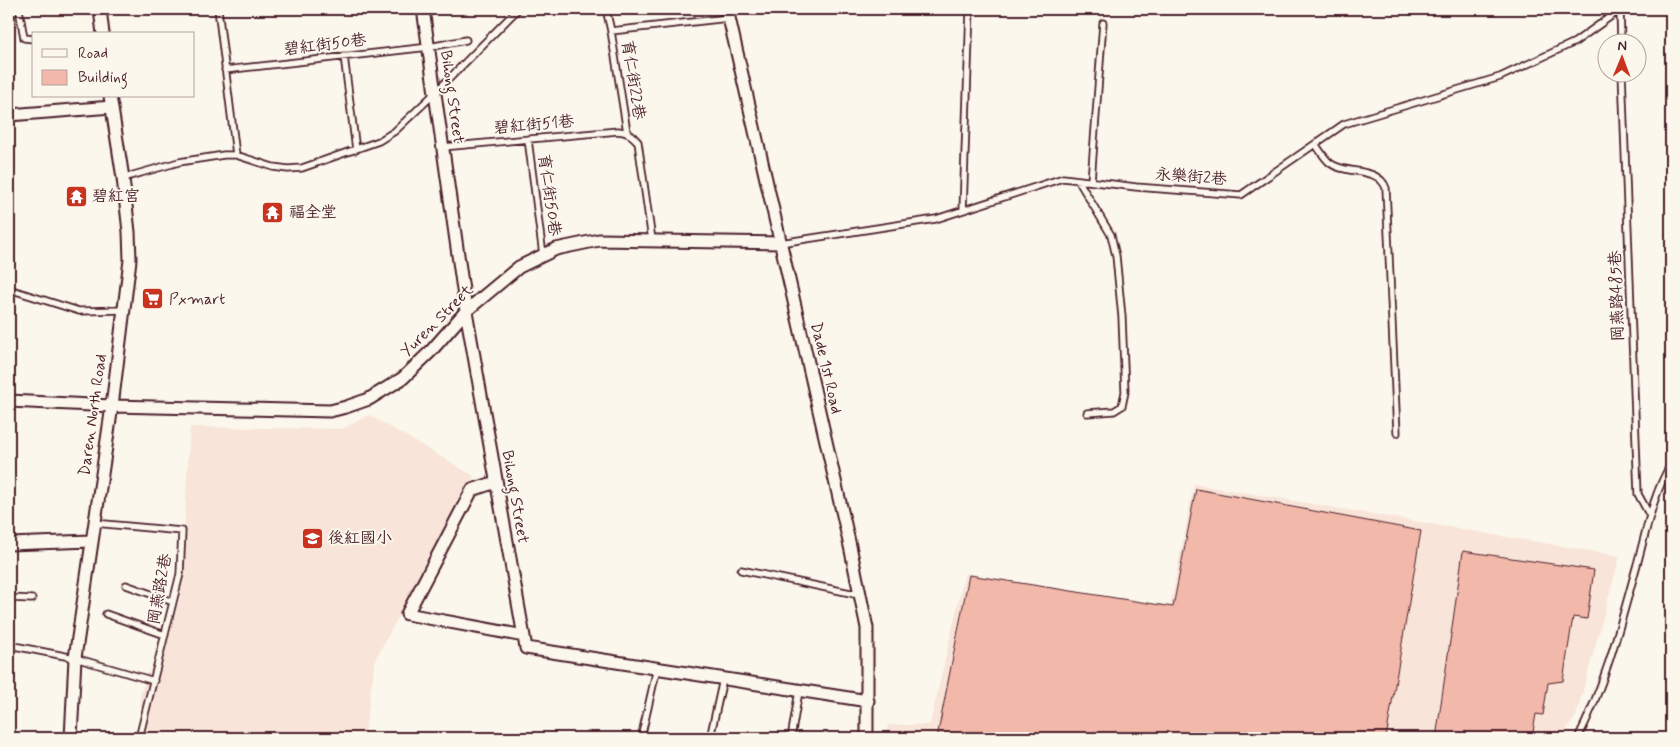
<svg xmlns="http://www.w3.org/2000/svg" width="1680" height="747" viewBox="0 0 1680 747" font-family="Mynerve,'LXGW WenKai TC',sans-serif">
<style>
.built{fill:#f8e4d8}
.building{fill:#f2b8aa;stroke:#4a1f2b}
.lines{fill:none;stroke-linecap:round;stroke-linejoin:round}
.service-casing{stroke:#4a1f2b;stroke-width:9}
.minor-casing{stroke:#4a1f2b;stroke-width:15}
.service{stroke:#fbf7ec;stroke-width:5.5}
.minor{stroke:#fbf7ec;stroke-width:11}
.labels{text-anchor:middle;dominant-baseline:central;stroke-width:4;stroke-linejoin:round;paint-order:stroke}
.street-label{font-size:16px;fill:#4a1f2b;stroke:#fbf7ec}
.poi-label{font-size:16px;fill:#4a1f2b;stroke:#fbf7ec;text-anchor:start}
</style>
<rect width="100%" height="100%" fill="#fbf7ec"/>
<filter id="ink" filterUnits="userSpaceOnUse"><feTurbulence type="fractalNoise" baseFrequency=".02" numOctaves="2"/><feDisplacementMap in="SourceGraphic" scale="10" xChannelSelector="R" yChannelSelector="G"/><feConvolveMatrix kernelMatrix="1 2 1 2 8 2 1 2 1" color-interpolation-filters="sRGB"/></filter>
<g filter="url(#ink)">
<!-- built -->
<path class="built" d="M369 415 474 476 375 660 364 738H143L140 694 180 599 190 427 342 429Z
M1194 484 1620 556 1576 716 1561 738H886L888 725H930L965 573 1170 607Z"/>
<!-- building -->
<path class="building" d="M1196 489 1421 531 1386 738H937L969 575 1173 607Z
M1463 551 1594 570 1587 619 1573 617 1563 681 1548 683 1543 715 1536 714 1532 738 1515 737 1514 738H1436Z"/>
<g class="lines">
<defs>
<path id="service" d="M19 9 24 38 34 39
M218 9 236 155
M606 9 611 31 627 132
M1620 10 1621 42
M611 31 729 18
M344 56 356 150
M225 70 429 47 466 40
M1622 72 1638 494 1650 516
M528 139 543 255
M1315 144C1320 150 1324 158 1330 163 1345 175 1378 166 1386 188L1397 433
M443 147 618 131C628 132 632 135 638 142L652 240
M123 178 179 162 224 155H236L273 167 288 169 302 168 379 141 395 131 435 93 518 9
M1078 180 1111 235 1116 256 1122 317 1125 392 1122 406 1114 411 1087 413
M1091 181 1103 23
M963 210 970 9
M780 243 936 219 1063 178 1136 187 1241 195 1344 124 1500 77 1575 42 1621 9
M9 289 79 311 125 310
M94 523 182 531 180 574 140 734 141 738
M741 570 860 595
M126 585 173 602
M9 598 32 599
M106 614 165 635
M9 645 75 658 154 681
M641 738 657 668
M710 738 723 679
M791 738 799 691
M1578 738C1605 685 1620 626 1636 568 1646 533 1652 496 1671 464"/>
<path id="minor" d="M100 9 103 34
M423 9 466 311 526 648 868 701
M727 9 850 546 867 628V738
M9 115 112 107
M9 401 112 406 330 411 346 407 369 399 403 378 431 351 466 311 519 267 556 249 599 240 780 243
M496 482 472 490 407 614 524 636
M9 544 91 541
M71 738 75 658 112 406 130 260 129 232 123 178 110 96"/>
</defs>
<!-- service casing -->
<use href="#service" class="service-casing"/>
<!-- minor casing -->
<use href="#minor" class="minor-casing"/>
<!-- service -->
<use href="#service" class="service"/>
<!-- minor -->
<use href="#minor" class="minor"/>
</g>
</g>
<!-- icons -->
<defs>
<symbol id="temple-square" viewBox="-11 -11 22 22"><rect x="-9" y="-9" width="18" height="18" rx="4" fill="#c8321e" stroke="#fbf7ec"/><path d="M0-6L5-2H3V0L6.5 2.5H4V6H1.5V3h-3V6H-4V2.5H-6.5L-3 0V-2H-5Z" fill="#fff"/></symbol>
<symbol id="supermarket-square" viewBox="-11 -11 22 22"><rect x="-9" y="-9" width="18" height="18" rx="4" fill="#c8321e" stroke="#fbf7ec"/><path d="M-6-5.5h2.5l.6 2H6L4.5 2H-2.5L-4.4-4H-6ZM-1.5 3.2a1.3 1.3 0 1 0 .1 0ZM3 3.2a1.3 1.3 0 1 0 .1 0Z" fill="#fff"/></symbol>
<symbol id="school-square" viewBox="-11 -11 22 22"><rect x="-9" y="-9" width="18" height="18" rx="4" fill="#c8321e" stroke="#fbf7ec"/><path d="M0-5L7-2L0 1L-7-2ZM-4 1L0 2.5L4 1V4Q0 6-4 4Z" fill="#fff"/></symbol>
</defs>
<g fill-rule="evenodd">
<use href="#temple-square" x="64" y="184" width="25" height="25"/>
<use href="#temple-square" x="260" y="200" width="25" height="25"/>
<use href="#supermarket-square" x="140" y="286" width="25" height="25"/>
<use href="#school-square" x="300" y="526" width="25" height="25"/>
</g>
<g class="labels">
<!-- street labels -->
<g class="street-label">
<text transform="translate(325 45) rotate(-7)">碧紅街50巷</text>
<text transform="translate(633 80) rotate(81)">育仁街22巷</text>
<text transform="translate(452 97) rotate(82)">Bihong Street</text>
<text transform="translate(534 125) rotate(-5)">碧紅街51巷</text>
<text transform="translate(1191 177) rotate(4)">永樂街2巷</text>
<text transform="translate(549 195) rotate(82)">育仁街50巷</text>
<text transform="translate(1617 296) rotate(-92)">岡燕路485巷</text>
<text transform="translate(437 321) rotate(-45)">Yuren Street</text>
<text transform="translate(826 368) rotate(77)">Dade 1st Road</text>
<text transform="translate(93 415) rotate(-82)">Daren North Road</text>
<text transform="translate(515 497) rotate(80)">Bihong Street</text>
<text transform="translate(160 589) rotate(-80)">岡燕路2巷</text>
</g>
<!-- poi labels -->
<g class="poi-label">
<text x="92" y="196">碧紅宮</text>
<text x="289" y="212">福全堂</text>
<text x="169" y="299">Pxmart</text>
<text x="328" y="538">後紅國小</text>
</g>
</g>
<!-- margin -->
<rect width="1680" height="747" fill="none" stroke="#fbf7ec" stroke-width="30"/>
<rect x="15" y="15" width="1650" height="717" fill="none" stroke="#4a1f2b" stroke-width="2" filter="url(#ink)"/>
<!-- legend -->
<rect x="32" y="32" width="162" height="65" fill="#fbf7ec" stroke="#b4a19f"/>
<rect x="42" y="49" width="25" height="8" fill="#fbf7ec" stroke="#b4a19f"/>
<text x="78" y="58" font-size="15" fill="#4a1f2b">Road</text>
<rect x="42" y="70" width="25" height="15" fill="#f2b8aa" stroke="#b4a19f"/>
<text x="78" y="82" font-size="15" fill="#4a1f2b">Building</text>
<!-- north arrow -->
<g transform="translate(1622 58) rotate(1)"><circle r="24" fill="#fbf7ec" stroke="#b4a19f"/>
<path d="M0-4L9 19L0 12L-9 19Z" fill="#c8321e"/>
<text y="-8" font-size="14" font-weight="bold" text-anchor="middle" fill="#4a1f2b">N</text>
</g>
</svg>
